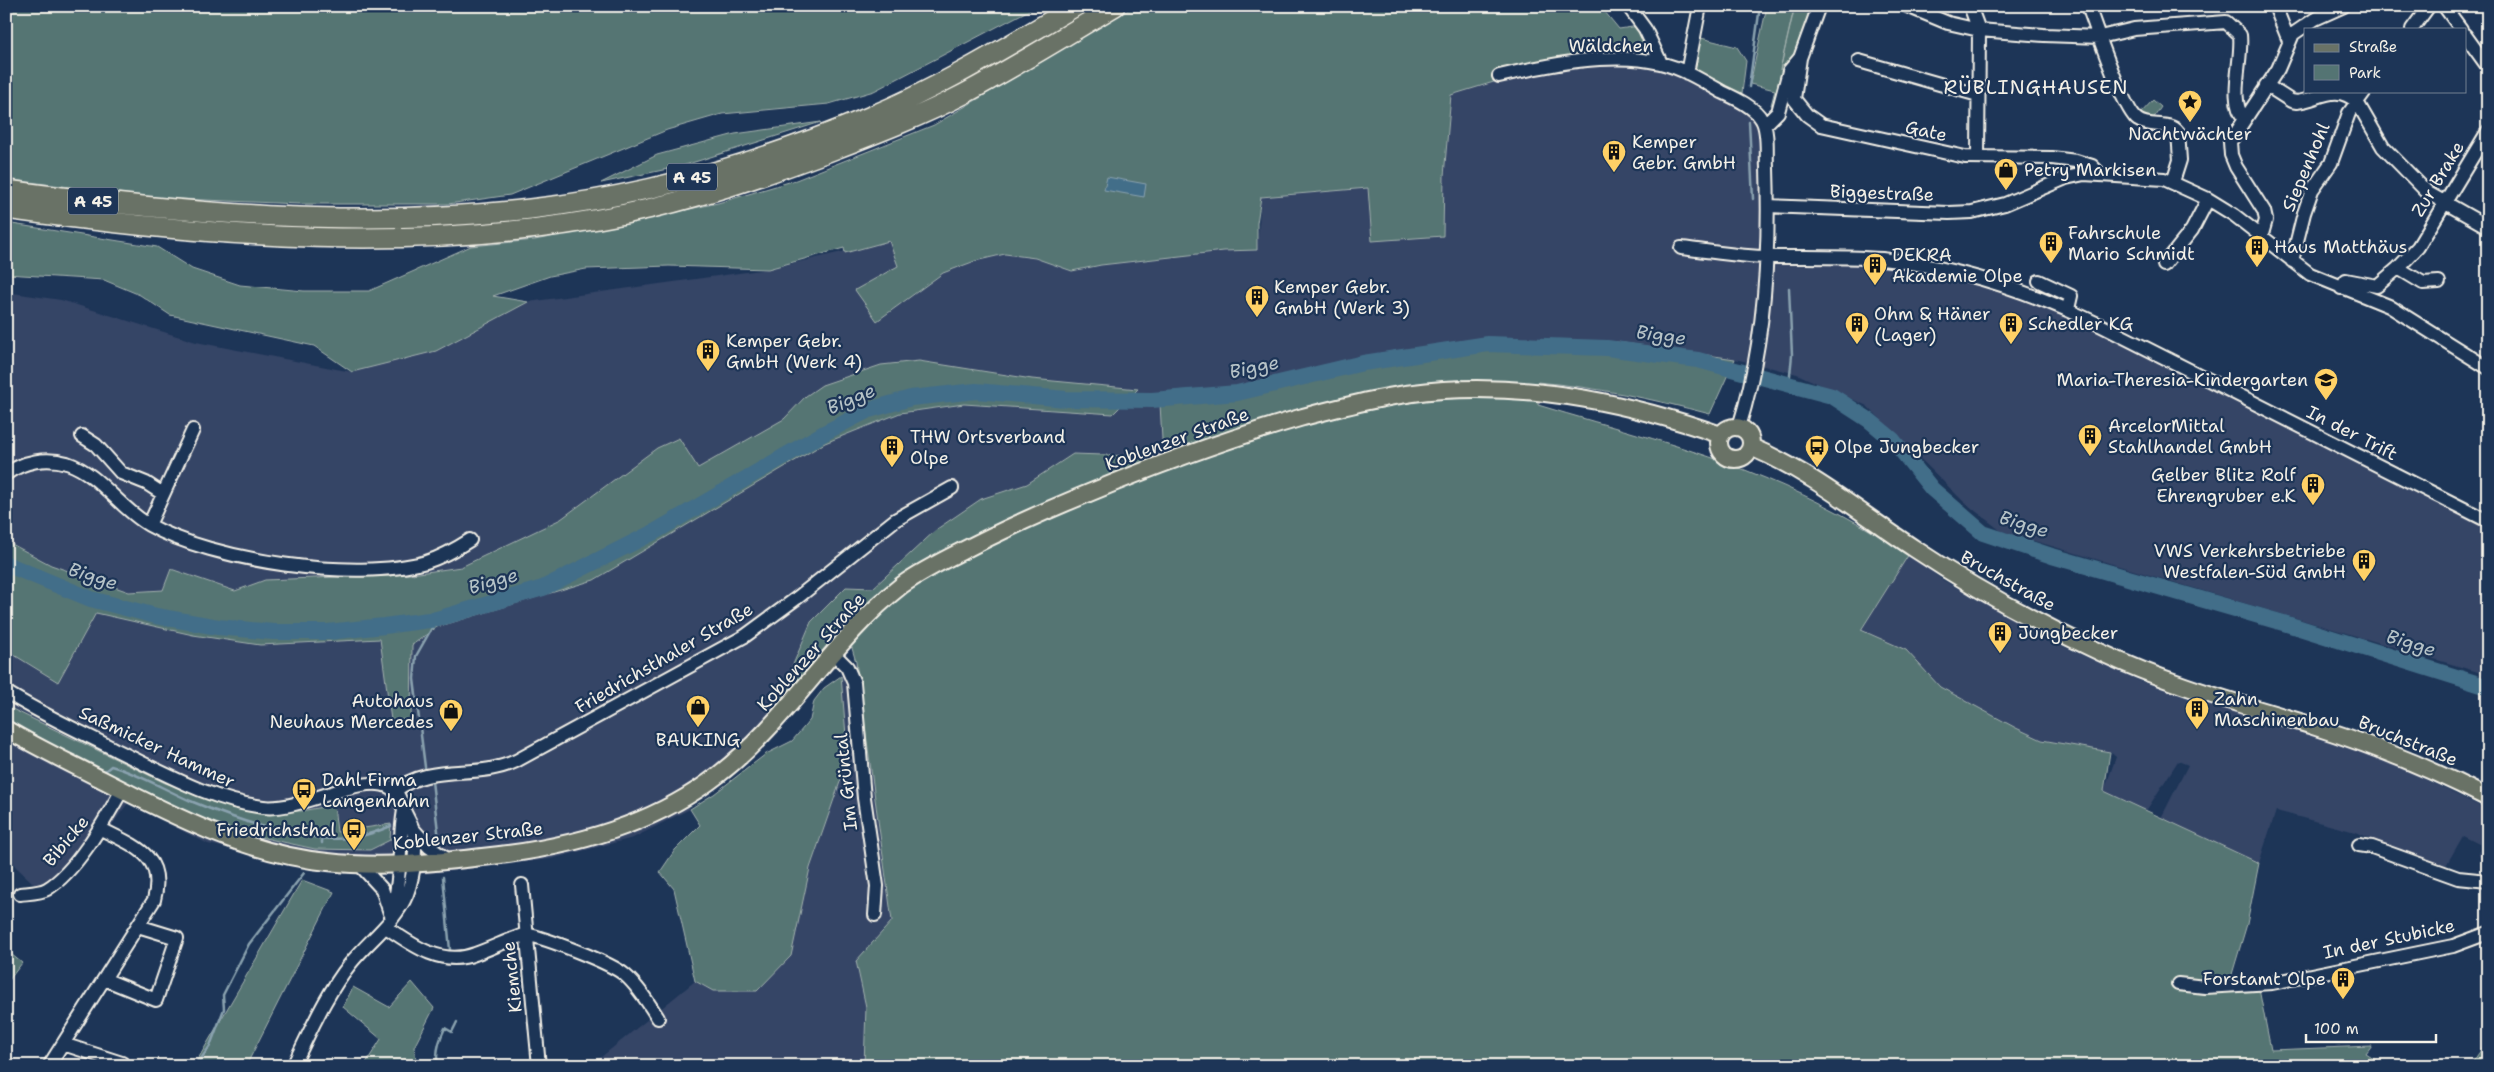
<svg xmlns="http://www.w3.org/2000/svg" width="2494" height="1072" viewBox="0 0 2494 1072" font-family="'Shantell Sans',sans-serif">
<style>
.built{fill:#344466}
.green{fill:#547473;stroke:#a4b2ae}
.water{fill:#436e89;stroke:#8aa2af}
.lines{fill:none;stroke-linecap:round;stroke-linejoin:round}
.stream{stroke:#8aa2af;stroke-width:2.5}
.river{stroke:#436e89;stroke-width:16}
.minor-casing{stroke:#f4f1e8;stroke-width:16}
.major-casing{stroke:#f4f1e8;stroke-width:20}
.highway-casing{stroke:#f4f1e8;stroke-width:22}
.minor{stroke:#1d3557;stroke-width:12}
.major{stroke:#697266;stroke-width:16}
.highway{stroke:#697266;stroke-width:19}
.labels{text-anchor:middle;dominant-baseline:central;stroke-width:4.5;stroke-linejoin:round;paint-order:stroke}
.shield{fill:#1d3557;stroke:#b4b9bc;stroke-width:1}
.shield-label{font-size:16px;font-weight:bold;fill:#f4f1e8}
.street-label{font-size:18px;fill:#f4f1e8;stroke:#1d3557}
.poi-label{font-size:18px;fill:#f4f1e8;stroke:#1d3557;text-anchor:start}
.water-label{font-size:19px;font-style:italic;fill:#b6c3c7;stroke:#1d3557}
.quarter-label{font-size:20px;letter-spacing:1px;fill:#f4f1e8;stroke:#1d3557}
</style>
<rect width="100%" height="100%" fill="#1d3557"/>
<filter id="ink" filterUnits="userSpaceOnUse"><feTurbulence type="fractalNoise" baseFrequency=".02" numOctaves="2"/><feDisplacementMap in="SourceGraphic" scale="10" xChannelSelector="R" yChannelSelector="G"/><feConvolveMatrix kernelMatrix="1 2 1 2 8 2 1 2 1" color-interpolation-filters="sRGB"/></filter>
<g filter="url(#ink)">
<!-- built -->
<path class="built" d="M1661 63 1762 119 1768 257 1884 260 2048 302 2488 521V675L2001 531 1964 502 1867 406 1797 374 1735 359 1617 342 1498 339 1160 404 1163 457 1073 454 1027 484 981 499 937 529 873 588 846 587 811 622 776 705 750 739 681 791 690 809 633 838 551 859 425 874 337 872 208 844 128 803 84 863 49 898 16 867 6 854V292L61 300 196 342 352 372 436 351 528 302 768 269 890 241 898 266 877 320 943 273 975 261 1005 254 1035 258 1072 271 1101 265 1224 251 1257 250 1261 197 1368 188 1443 236 1444 176 1451 95 1553 64Z
M1909 554 1941 579 2051 641 2138 680 2191 699 2308 733 2360 752 2408 771 2488 810V868L2483 865 2478 853 2481 845 2463 836 2444 869 2355 832 2276 811 2259 863 2161 818 2188 765 2178 761 2146 811 2104 791 2116 757 2110 752 2042 740 2016 728 1940 687 1905 650 1861 630Z
M856 662 892 921 856 961 866 1007 864 1066H590L695 981 713 991 809 872 848 759 841 676Z"/>
<!-- green -->
<path class="green" d="M6 6H1037L874 91 829 104 722 114 667 130 510 195 448 204H299L158 198 6 179Z
M1135 6H1600L1619 29 1639 26 1659 58 1576 57 1451 95 1444 176 1443 236 1372 241 1368 188 1261 197 1257 223V250L1224 251 1101 265 1072 271 1035 258 1005 254 975 261 943 273 877 321 855 290 898 266 889 241 845 253 844 248 768 269 669 266 586 269 550 276 493 296 528 302 436 351 352 372 314 346 170 315 140 295 104 280 6 274V223L157 247 192 269 240 285 304 291H369L471 246 535 240 642 219 718 203 796 180 934 125Z
M1767 6 1794 8 1780 70 1795 6H1818L1778 106 1771 105 1775 90 1750 84Z
M1701 38 1737 47 1746 61 1742 93 1694 70Z
M2153 100 2161 107 2153 119 2139 115Z
M821 122 682 166 601 183 657 155 735 134Z
M1498 339 1617 342 1735 359 1710 414C1653 399 1596 387 1537 382L1538 405C1613 428 1692 447 1765 478 1816 499 1863 525 1909 554L1861 630 1906 650 1940 687 2016 728 2042 740 2110 752 2104 791 2259 863 2247 924 2230 981 2259 989 2271 1050 2372 1046 2366 1054 2385 1066H864L866 1007 856 961 892 921 856 662 845 624 776 705 811 622 846 587 873 588 937 529 981 499 1027 484 1073 454 1163 457 1160 404Z
M919 361 1032 379 1138 389 1113 414 964 404 900 413 825 443 594 580 437 627 412 645 411 719 391 720 380 639 260 645 193 635 96 613 58 682 6 650V541L51 565 129 592 163 590 171 569 235 591 265 580 412 574 461 567 561 519 657 448 679 438 698 468 784 419 806 396 822 385 881 365Z
M841 676 848 759 810 868 791 956 757 991H713L695 981 674 889 660 872 675 850 700 825 690 809 714 794 766 754 792 741 810 720 814 701 824 688Z
M6 706 165 783 223 803 268 812 301 811 334 805 337 832 391 824 390 840 370 850 315 849 237 832 177 808 17 727 6 720Z
M302 880 334 892 246 1066H194Z
M6 950 22 963 6 984Z
M412 982 434 1008 414 1047 417 1066H364L381 1039 343 1007 353 987 389 1007Z
M2488 1040V1066H2470Z"/>
<!-- water -->
<path class="water" d="M1107 177 1146 184 1144 197 1104 190Z"/>
<g class="lines">
<!-- stream -->
<path class="stream" d="M1749 87 1760 6
M1749 122 1753 199
M1789 288 1792 355 1789 385
M425 767 414 679 416 656 437 619
M105 771 111 766C140 774 165 790 193 802 234 819 278 834 322 838
M432 781 440 848
M322 843V838C348 841 367 836 391 826
M443 877 450 950
M6 943 10 949 6 961
M196 1066 210 1046 224 1009 223 995 249 944 304 873
M438 1066C435 1053 439 1040 445 1028L452 1032 457 1022"/>
<!-- river -->
<path class="river" d="M6 564 91 599 156 616 218 627 273 632H328L384 626 437 619 543 588 656 531 826 432 869 410 911 398 976 391 1066 399 1152 400 1237 393 1363 363 1488 344 1607 348 1698 360 1832 396 1869 420 1893 440 1932 489 1983 533 2052 556 2287 624 2488 687"/>
<defs>
<path id="minor" d="M1628 6 1645 29 1661 63
M1907 6 1948 23 1979 30 2044 35 2100 37 2134 29 2226 22 2240 35C2243 59 2228 101 2244 118
M1970 6 1979 30 1978 157
M2088 6C2096 27 2123 110 2138 120 2149 128 2170 121 2178 132L2180 160 2173 182
M2275 6 2289 41
M2444 6 2461 29
M2412 29 2429 6
M2465 35 2488 67
M1800 58 1794 99 1807 115 1821 125 1965 157 2052 158 2076 161 2092 166 2100 174
M1859 61 1978 95
M1687 73 1700 6
M1499 76C1548 65 1611 51 1660 63 1682 68 1703 81 1722 92 1735 98 1755 107 1762 120 1769 132 1766 154 1767 168 1770 255 1765 344 1739 427
M2266 85 2291 101 2297 102C2321 99 2335 83 2357 102L2383 147 2428 193 2488 227
M1765 125 1778 112 1789 71 1800 58 1819 6
M1768 206 1949 213 1972 212 2005 204 2066 178 2084 174 2164 179 2208 199 2234 215 2310 274 2389 306 2488 368
M2262 234 2266 220 2264 211 2236 167 2231 155 2230 142 2278 69 2293 34 2315 19 2344 6
M1681 248C1710 251 1740 257 1768 257 1807 257 1844 256 1882 259 1958 267 2032 292 2100 325L2488 521
M2292 261 2304 213 2312 190 2331 163 2349 113 2365 91
M2164 265 2192 230 2208 199
M2398 268 2423 283 2439 282
M2039 281 2071 296 2068 309
M2341 288 2346 280 2377 286 2398 268 2418 247 2488 131
M82 436 96 445 121 473 146 483 163 494
M6 474C24 461 46 457 67 463 100 474 119 508 149 525 213 561 355 582 426 562 442 557 456 549 470 540
M149 525 193 430
M833 653 847 667 854 683 864 798 877 886 875 915
M6 692C41 714 79 731 116 750 164 773 210 800 263 807 302 812 363 771 391 788 400 794 400 801 404 810 406 816 410 821 412 827 418 847 414 875 407 894 395 923 369 940 350 964 326 994 310 1032 293 1066
M395 791C430 762 477 780 516 761L745 636 797 598 895 520 952 488
M413 829 429 847 450 861
M2359 845 2372 847 2458 878 2488 881
M359 864 382 889 390 913
M522 885 539 1066
M20 894C28 893 40 893 47 889 77 871 105 820 122 790
M392 911C402 877 398 844 404 810
M386 927C412 945 442 967 475 954 492 948 508 940 526 934
M526 934C547 939 610 962 625 975 638 986 649 1004 658 1018
M104 979 156 1000 177 938 138 926
M2178 984 2205 987 2272 983 2453 946 2488 933
M63 1044 122 1063
M49 1066 154 900C166 855 134 846 101 829"/>
<path id="major" d="M1719 443a16 16 0 1 1 32 0a16 16 0 1 1-32 0Z
M1751 447C1813 473 1860 513 1915 549 1975 589 2037 623 2102 653 2170 685 2242 704 2313 726 2373 745 2432 769 2488 798
M6 729C36 747 68 762 99 778 171 815 246 854 328 862 389 869 447 861 508 854 582 844 658 822 718 775 788 721 832 640 902 585 920 572 940 562 960 552 1002 530 1045 511 1089 493 1159 464 1230 438 1303 417 1349 405 1395 393 1443 390 1539 384 1631 404 1721 435"/>
<path id="highway" d="M6 190C179 213 356 229 530 209 646 196 762 162 869 117 941 87 1009 45 1076 6
M6 209C209 237 423 255 625 214 694 200 760 177 825 153 872 135 920 117 964 94 1015 67 1065 36 1115 6"/>
</defs>
<!-- minor casing -->
<use href="#minor" class="minor-casing"/>
<!-- major casing -->
<use href="#major" class="major-casing"/>
<!-- highway casing -->
<use href="#highway" class="highway-casing"/>
<!-- minor -->
<use href="#minor" class="minor"/>
<!-- major -->
<use href="#major" class="major"/>
<!-- highway -->
<use href="#highway" class="highway"/>
</g>
</g>
<!-- icons -->
<defs>
<symbol id="sight-pin" viewBox="-11 -11 22 30"><path d="M0 17L-7.5 6A9.5 9.5 0 1 1 7.5 6Z" fill="#ffd166" stroke="#1d3557"/><path d="M0-6L1.8-2.2L6-1.7L2.9 1.2L3.7 5.4L0 3.3L-3.7 5.4L-2.9 1.2L-6-1.7L-1.8-2.2Z" fill="#111"/></symbol>
<symbol id="building-pin" viewBox="-11 -11 22 30"><path d="M0 17L-7.5 6A9.5 9.5 0 1 1 7.5 6Z" fill="#ffd166" stroke="#1d3557"/><path d="M-4-6H4V6H1V3H-1V6H-4ZM-2.5-4.3h1.7v1.8h-1.7ZM.8-4.3h1.7v1.8H.8ZM-2.5-1h1.7V.8h-1.7ZM.8-1h1.7V.8H.8Z" fill="#111"/></symbol>
<symbol id="shop-pin" viewBox="-11 -11 22 30"><path d="M0 17L-7.5 6A9.5 9.5 0 1 1 7.5 6Z" fill="#ffd166" stroke="#1d3557"/><path d="M-5-2.5h2.3a2.7 3.5 0 0 1 5.4 0H5L5.5 6h-11ZM-1.5-2.5h3a1.5 2.3 0 0 0-3 0Z" fill="#111"/></symbol>
<symbol id="school-pin" viewBox="-11 -11 22 30"><path d="M0 17L-7.5 6A9.5 9.5 0 1 1 7.5 6Z" fill="#ffd166" stroke="#1d3557"/><path d="M0-5L7-2L0 1L-7-2ZM-4 1L0 2.5L4 1V4Q0 6-4 4Z" fill="#111"/></symbol>
<symbol id="bus-pin" viewBox="-11 -11 22 30"><path d="M0 17L-7.5 6A9.5 9.5 0 1 1 7.5 6Z" fill="#ffd166" stroke="#1d3557"/><path d="M-5-6H5V4H4V6H2V4H-2V6H-4V4H-5ZM-3.5-4V0h7V-4ZM-3.5 1.2v1.5H-2V1.2ZM2 1.2v1.5H3.5V1.2Z" fill="#111"/></symbol>
</defs>
<g fill-rule="evenodd">
<use href="#sight-pin" x="2176" y="88" width="28" height="38"/>
<use href="#building-pin" x="1600" y="138" width="28" height="38"/>
<use href="#shop-pin" x="1992" y="156" width="28" height="38"/>
<use href="#building-pin" x="2037" y="229" width="28" height="38"/>
<use href="#building-pin" x="2243" y="233" width="28" height="38"/>
<use href="#building-pin" x="1861" y="251" width="28" height="38"/>
<use href="#building-pin" x="1243" y="283" width="28" height="38"/>
<use href="#building-pin" x="1843" y="310" width="28" height="38"/>
<use href="#building-pin" x="1997" y="310" width="28" height="38"/>
<use href="#building-pin" x="694" y="337" width="28" height="38"/>
<use href="#school-pin" x="2312" y="366" width="28" height="38"/>
<use href="#building-pin" x="2076" y="422" width="28" height="38"/>
<use href="#building-pin" x="878" y="433" width="28" height="38"/>
<use href="#bus-pin" x="1803" y="433" width="28" height="38"/>
<use href="#building-pin" x="2299" y="471" width="28" height="38"/>
<use href="#building-pin" x="2350" y="547" width="28" height="38"/>
<use href="#building-pin" x="1986" y="619" width="28" height="38"/>
<use href="#shop-pin" x="684" y="693" width="28" height="38"/>
<use href="#building-pin" x="2183" y="695" width="28" height="38"/>
<use href="#shop-pin" x="437" y="697" width="28" height="38"/>
<use href="#bus-pin" x="290" y="776" width="28" height="38"/>
<use href="#bus-pin" x="340" y="816" width="28" height="38"/>
<use href="#building-pin" x="2329" y="965" width="28" height="38"/>
</g>
<g class="labels">
<!-- shield labels -->
<g class="shield">
<rect x="667" y="163.5" width="50" height="27" rx="4"/>
<rect x="68" y="187.5" width="50" height="27" rx="4"/>
</g>
<g class="shield-label">
<text x="692" y="177">A 45</text>
<text x="93" y="201">A 45</text>
</g>
<!-- street labels -->
<g class="street-label">
<text x="1611" y="46">Wäldchen</text>
<text transform="translate(1926 131) rotate(12)">Gate</text>
<text transform="translate(2306 167) rotate(-67)">Siepenhohl</text>
<text transform="translate(2438 179) rotate(-59)">Zur Brake</text>
<text transform="translate(1882 193) rotate(2)">Biggestraße</text>
<text transform="translate(2352 433) rotate(27)">In der Trift</text>
<text transform="translate(1177 439) rotate(-20)">Koblenzer Straße</text>
<text transform="translate(2008 581) rotate(29)">Bruchstraße</text>
<text transform="translate(811 652) rotate(-48)">Koblenzer Straße</text>
<text transform="translate(664 658) rotate(-30)">Friedrichsthaler Straße</text>
<text transform="translate(2408 741) rotate(22)">Bruchstraße</text>
<text transform="translate(157 747) rotate(25)">Saßmicker Hammer</text>
<text transform="translate(846 782) rotate(-96)">Im Grüntal</text>
<text transform="translate(468 836) rotate(-6)">Koblenzer Straße</text>
<text transform="translate(66 841) rotate(-50)">Bibicke</text>
<text transform="translate(2389 939) rotate(-12)">In der Stubicke</text>
<text transform="translate(512 977) rotate(-96)">Kiemche</text>
</g>
<!-- poi labels -->
<g class="poi-label">
<text x="2190" y="134" text-anchor="middle">Nachtwächter</text>
<text x="1632" y="142">Kemper<tspan x="1632" dy="21">Gebr. GmbH</tspan></text>
<text x="2024" y="170">Petry Markisen</text>
<text x="2068" y="233">Fahrschule<tspan x="2068" dy="21">Mario Schmidt</tspan></text>
<text x="2274" y="247">Haus Matthäus</text>
<text x="1892" y="255">DEKRA<tspan x="1892" dy="21">Akademie Olpe</tspan></text>
<text x="1274" y="287">Kemper Gebr.<tspan x="1274" dy="21">GmbH (Werk 3)</tspan></text>
<text x="1874" y="314">Ohm &amp; Häner<tspan x="1874" dy="21">(Lager)</tspan></text>
<text x="2028" y="324">Schedler KG</text>
<text x="726" y="341">Kemper Gebr.<tspan x="726" dy="21">GmbH (Werk 4)</tspan></text>
<text x="2308" y="380" text-anchor="end">Maria-Theresia-Kindergarten</text>
<text x="2108" y="426">ArcelorMittal<tspan x="2108" dy="21">Stahlhandel GmbH</tspan></text>
<text x="910" y="437">THW Ortsverband<tspan x="910" dy="21">Olpe</tspan></text>
<text x="1834" y="447">Olpe Jungbecker</text>
<text x="2296" y="475" text-anchor="end">Gelber Blitz Rolf<tspan x="2296" dy="21">Ehrengruber e.K</tspan></text>
<text x="2346" y="551" text-anchor="end">VWS Verkehrsbetriebe<tspan x="2346" dy="21">Westfalen-Süd GmbH</tspan></text>
<text x="2018" y="633">Jungbecker</text>
<text x="2214" y="699">Zahn<tspan x="2214" dy="21">Maschinenbau</tspan></text>
<text x="434" y="701" text-anchor="end">Autohaus<tspan x="434" dy="21">Neuhaus Mercedes</tspan></text>
<text x="698" y="740" text-anchor="middle">BAUKING</text>
<text x="322" y="780">Dahl Firma<tspan x="322" dy="21">Langenhahn</tspan></text>
<text x="336" y="830" text-anchor="end">Friedrichsthal</text>
<text x="2326" y="979" text-anchor="end">Forstamt Olpe</text>
</g>
<!-- water labels -->
<g class="water-label">
<text transform="translate(1661 335) rotate(8)">Bigge</text>
<text transform="translate(1254 367) rotate(-12)">Bigge</text>
<text transform="translate(851 399) rotate(-23)">Bigge</text>
<text transform="translate(2024 524) rotate(17)">Bigge</text>
<text transform="translate(93 576) rotate(18)">Bigge</text>
<text transform="translate(493 581) rotate(-16)">Bigge</text>
<text transform="translate(2411 643) rotate(17)">Bigge</text>
</g>
<!-- quarter labels -->
<g class="quarter-label">
<text x="2036" y="87">RÜBLINGHAUSEN</text>
</g>
</g>
<!-- margin -->
<rect width="2494" height="1072" fill="none" stroke="#1d3557" stroke-width="25"/>
<rect x="12" y="12" width="2469" height="1047" fill="none" stroke="#f4f1e8" stroke-width="2" filter="url(#ink)"/>
<!-- legend -->
<rect x="2304" y="28" width="162" height="65" fill="#1d3557" stroke="#738091"/>
<rect x="2314" y="44" width="25" height="8" fill="#697266" stroke="#738091"/>
<text x="2349" y="52" font-size="15" fill="#f4f1e8">Straße</text>
<rect x="2314" y="65" width="25" height="15" fill="#547473" stroke="#738091"/>
<text x="2349" y="78" font-size="15" fill="#f4f1e8">Park</text>
<!-- scale -->
<path d="M2306 1034v8h130v-8" fill="none" stroke="#f4f1e8" stroke-width="2.5"/>
<text x="2314" y="1034" font-size="15" fill="#f4f1e8" stroke="#1d3557" stroke-width="4" paint-order="stroke">100 m</text>
</svg>
